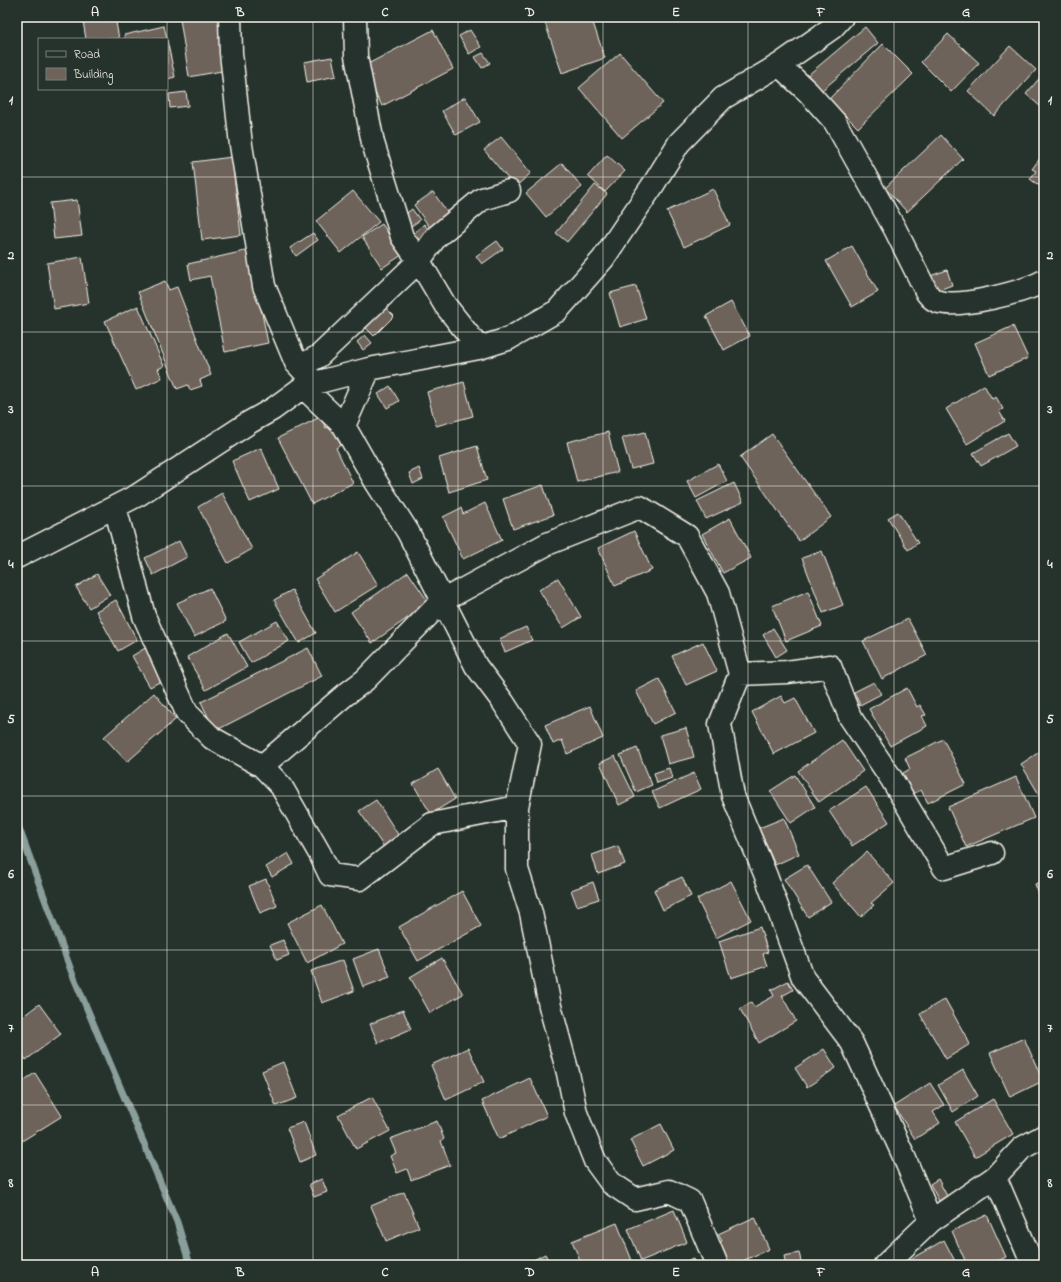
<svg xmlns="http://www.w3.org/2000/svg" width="1061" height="1282" viewBox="0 0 1061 1282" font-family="'Indie Flower',sans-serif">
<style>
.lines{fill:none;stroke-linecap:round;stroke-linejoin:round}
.stream{stroke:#8a9e9c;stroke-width:7}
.building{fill:#6e635a;stroke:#f4f1e8}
.minor-casing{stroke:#f4f1e8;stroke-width:25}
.minor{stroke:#26332d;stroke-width:22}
.grid{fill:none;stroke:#f4f1e8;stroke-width:1;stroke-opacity:0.55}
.neatline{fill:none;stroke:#f4f1e8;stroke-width:1.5}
.grid-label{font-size:13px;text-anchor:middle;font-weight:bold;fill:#f4f1e8}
</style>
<rect width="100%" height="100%" fill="#26332d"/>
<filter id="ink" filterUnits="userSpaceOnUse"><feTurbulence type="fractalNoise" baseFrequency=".025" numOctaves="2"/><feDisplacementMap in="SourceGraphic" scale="8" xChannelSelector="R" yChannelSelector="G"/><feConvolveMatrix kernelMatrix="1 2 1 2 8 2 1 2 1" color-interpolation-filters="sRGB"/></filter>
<g filter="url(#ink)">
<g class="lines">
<!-- stream -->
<path class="stream" d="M17 823 72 973 177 1222 190 1265"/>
</g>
<!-- building -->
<path class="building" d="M103 17H115L119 39H86L83 21Z
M192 17H219L227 70 189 77 180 19Z
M543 17H591L605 58 562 73Z
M164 26 167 39H125L124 35Z
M865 27 878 43 821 91 808 75Z
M433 30 453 69 382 106 362 67Z
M470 30 481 47 469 54 459 36Z
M948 34 979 63 951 92 921 62Z
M167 40 175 77 167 79Z
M883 44 913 74 858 128 829 99Z
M1010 46 1036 70 994 116 968 91Z
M483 53 490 63 482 68 475 57Z
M620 53 663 103 622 138 579 88Z
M332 57 336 76 307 82 304 62Z
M1044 73V105L1041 107 1026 94Z
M186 92 188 106 170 108 169 94Z
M465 97 480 122 456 135 442 111Z
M941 135 963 159 907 212 885 188Z
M501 137 531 173 515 187 484 150Z
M1044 153V189L1030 179 1036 171 1032 169Z
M607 155 625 171 605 192 588 176Z
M232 157 241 235 202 240 193 162Z
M562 163 582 187 546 217 526 193Z
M595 185 607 194 567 242 556 233Z
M713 189 730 225 684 247 667 211Z
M353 191 379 222 341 253 316 221Z
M433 192 452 219 433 232 414 205Z
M77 200 82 236 54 239 50 203Z
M412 209 420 220 410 227 403 216Z
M382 224 402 255 382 268 362 237Z
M424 224 432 234 419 246 410 237Z
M313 233 318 240 296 256 290 248Z
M497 241 503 249 482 264 476 256Z
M852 246 878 292 852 307 826 261Z
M249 250 268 343 225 352 210 276 191 280 188 264Z
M1044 255V264L1040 260Z
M82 257 89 303 54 309 47 263Z
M947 270 952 285 936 291 930 276Z
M165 281 169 290 177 287 211 375 200 380 202 386 190 390 188 385 177 389 138 292Z
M636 286 646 319 620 327 610 293Z
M731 302 750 336 724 350 706 316Z
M138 306 164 366 158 369 162 378 136 390 105 321Z
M386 308 394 316 374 336 366 328Z
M1013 326 1028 358 989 375 975 343Z
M365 335 372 343 363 350 357 342Z
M464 382 473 416 436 426 427 392Z
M984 385 992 399 996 397 1003 409 999 411 1005 421 967 444 946 409Z
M390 386 399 401 387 408 378 394Z
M320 417 326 428 331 426 341 445 336 448 353 483 312 504 278 438Z
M608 432 618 472 577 482 567 442Z
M645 432 653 464 631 469 622 438Z
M1008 433 1016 446 981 466 973 453Z
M772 434 831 517 799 541 740 457Z
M477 446 487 480 449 492 439 458Z
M261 448 279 489 250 502 232 461Z
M718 464 727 481 696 498 687 481Z
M419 468 423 479 413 484 409 473Z
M734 483 743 502 706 519 697 501Z
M543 485 553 515 513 529 503 499Z
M222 493 252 549 228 563 198 507Z
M485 503 502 540 463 559 443 517 461 508 463 514Z
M898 512 918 543 908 550 888 518Z
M730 518 751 558 723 573 702 534Z
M634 531 652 570 615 586 598 548Z
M179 541 187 557 153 575 145 558Z
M822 551 843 605 823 613 802 558Z
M358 552 378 585 335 612 315 579Z
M408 572 429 603 372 643 351 612Z
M97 574 110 595 89 608 76 587Z
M558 578 581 617 563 628 539 590Z
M210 588 226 621 194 637 177 603Z
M292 590 316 633 299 643 274 600Z
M808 591 822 626 786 641 772 606Z
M116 600 137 640 118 651 96 611Z
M908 619 927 655 882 679 863 641Z
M277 621 289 641 251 663 239 642Z
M526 627 532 640 505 652 499 639Z
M773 628 787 650 776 657 763 635Z
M228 633 247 667 206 690 187 657Z
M703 642 717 671 686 685 672 656Z
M147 647 165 679 150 687 132 656Z
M308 648 322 676 215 731 201 702Z
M659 679 676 712 653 724 636 691Z
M874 682 881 694 860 705 854 692Z
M907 688 917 707 920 705 926 715 922 716 927 726 890 746 869 709Z
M154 693 176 719 127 762 104 737Z
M781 696 785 703 795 698 814 733 774 754 752 712Z
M590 706 603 738 567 754 562 740 553 744 545 725Z
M686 728 694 757 668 764 660 735Z
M943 739 966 784 928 803 921 790 913 794 903 773 910 769 905 758Z
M842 740 863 771 819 802 798 771Z
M637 748 652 785 636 792 620 755Z
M1044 749V800L1043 801 1021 764Z
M615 756 635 797 619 805 600 763Z
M669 768 672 778 657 783 654 773Z
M438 769 455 799 431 814 413 784Z
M694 773 701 789 660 808 652 792Z
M795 775 815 807 791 823 770 791Z
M1016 777 1034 818 966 847 948 807Z
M866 787 889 822 852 846 829 811Z
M376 800 399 836 384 847 359 811Z
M784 818 799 854 775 865 759 828Z
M618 846 625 864 598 874 592 855Z
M867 852 894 883 871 903 874 905 861 917 832 883Z
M288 853 294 864 272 877 266 867Z
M807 865 831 902 808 917 784 879Z
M682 877 691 896 663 910 654 890Z
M266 879 277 906 260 913 249 886Z
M1044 880V907L1035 884Z
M731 881 751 920 716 938 697 899Z
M593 882 599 899 577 906 571 890Z
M462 891 481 926 418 961 399 927Z
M322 905 342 944 307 963 287 923Z
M760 927 768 952 763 954 767 966 731 978 719 941Z
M283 940 289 955 277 960 270 945Z
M379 949 390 977 363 987 353 959Z
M442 958 463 994 430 1013 410 977Z
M343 960 354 991 322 1003 311 971Z
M788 981 793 990 782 996 796 1021 759 1043 740 1009 751 1002 754 1007 774 996 771 990Z
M945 999 970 1044 946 1059 920 1014Z
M39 1004 61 1034 26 1060 17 1047V1021Z
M403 1010 411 1029 378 1043 370 1024Z
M1024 1038 1043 1081 1010 1097 990 1053Z
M468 1048 484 1082 446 1100 431 1065Z
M824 1049 836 1068 807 1087 795 1068Z
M283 1062 297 1098 276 1106 262 1071Z
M963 1070 978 1096 953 1112 938 1085Z
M35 1073 62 1116 17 1144V1085Z
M530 1078 547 1116 499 1139 482 1101Z
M930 1083 944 1105 933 1112 940 1123 915 1139 894 1106Z
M372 1097 390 1131 356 1149 338 1115Z
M993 1099 1013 1134 975 1157 955 1122Z
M437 1121 444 1139 441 1141 450 1165 411 1180 407 1169 397 1173 390 1156 396 1153 390 1139Z
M304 1122 316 1155 300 1162 287 1128Z
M661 1124 674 1150 643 1166 630 1140Z
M322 1179 327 1192 314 1197 309 1184Z
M938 1179 947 1196 939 1201 930 1184Z
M404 1192 419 1227 386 1241 371 1206Z
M674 1210 687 1242 641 1261 628 1229Z
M987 1215 1006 1257 990 1265H967L952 1231Z
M755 1217 769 1249 734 1265H729L720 1242 722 1241 718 1234Z
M617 1223 633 1263 627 1265H582L572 1241Z
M944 1240 956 1263 954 1265H912L909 1260Z
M799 1253 802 1265H786L784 1256Z
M545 1254 551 1265H524Z
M693 1259 695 1265H679Z"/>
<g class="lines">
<defs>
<path id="minor" d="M230 17 231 53 241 145 264 286 296 363 315 383
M355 17 356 56 373 143 402 237 419 261 445 305 479 348
M779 65 808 92 835 122 895 229 927 293C930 297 934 301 939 302 961 308 1024 292 1044 281
M296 363 308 362 319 356 419 261 436 237 482 199 509 191
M303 387 344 426 376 482 408 532 476 666 503 702 530 744 517 807V869L531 913 550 1006 568 1073 576 1113 595 1161 611 1183 635 1199 669 1191 690 1201 717 1265
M344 426 369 369
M115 507 144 616 187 713 212 738 262 766 281 786 320 854 330 875 360 879 432 824 517 807
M17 557 138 495 250 422 273 409 303 387 315 383 369 369 479 348 508 339 557 311 603 259 653 185 679 143 723 98 779 65 832 28 842 17
M740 674 787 672 830 666 850 717 891 778 944 868 992 853
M262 766 345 695 365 680 442 601 547 544 640 507 687 536 718 593 740 674 720 724 733 796 766 876 803 978 852 1043 902 1152 931 1221
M995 1177 1033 1265
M885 1265 931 1221 995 1177 1022 1148 1044 1136"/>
</defs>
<!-- minor casing -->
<use href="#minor" class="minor-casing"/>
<!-- minor -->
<use href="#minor" class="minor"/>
</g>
</g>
<!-- grid -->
<path class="grid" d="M167 17V1265M313 17V1265M458 17V1265M603 17V1265M748 17V1265M894 17V1265M17 177H1044M17 332H1044M17 486H1044M17 641H1044M17 796H1044M17 950H1044M17 1105H1044"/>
<!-- margin -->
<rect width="1061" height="1282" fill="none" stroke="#26332d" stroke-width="44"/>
<!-- legend -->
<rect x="38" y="38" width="130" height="52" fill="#26332d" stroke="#787f78"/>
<rect x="46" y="51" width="20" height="6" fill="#26332d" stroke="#787f78"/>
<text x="74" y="58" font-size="12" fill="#f4f1e8">Road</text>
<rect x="46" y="68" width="20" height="12" fill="#6e635a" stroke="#787f78"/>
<text x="74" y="78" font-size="12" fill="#f4f1e8">Building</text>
<rect x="22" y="22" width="1017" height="1238" class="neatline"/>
<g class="grid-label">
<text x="95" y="16">A</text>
<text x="240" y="16">B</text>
<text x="385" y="16">C</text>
<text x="530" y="16">D</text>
<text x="676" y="16">E</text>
<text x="821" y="16">F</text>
<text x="966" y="16">G</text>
<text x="11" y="104">1</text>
<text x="1050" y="104">1</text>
<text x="11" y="259">2</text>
<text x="1050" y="259">2</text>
<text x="11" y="413">3</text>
<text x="1050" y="413">3</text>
<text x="11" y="568">4</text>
<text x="1050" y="568">4</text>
<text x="11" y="723">5</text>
<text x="1050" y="723">5</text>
<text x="11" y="878">6</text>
<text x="1050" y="878">6</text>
<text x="11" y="1032">7</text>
<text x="1050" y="1032">7</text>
<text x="11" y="1187">8</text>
<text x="1050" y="1187">8</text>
<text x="95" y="1276">A</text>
<text x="240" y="1276">B</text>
<text x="385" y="1276">C</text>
<text x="530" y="1276">D</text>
<text x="676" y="1276">E</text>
<text x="821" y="1276">F</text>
<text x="966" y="1276">G</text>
</g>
</svg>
